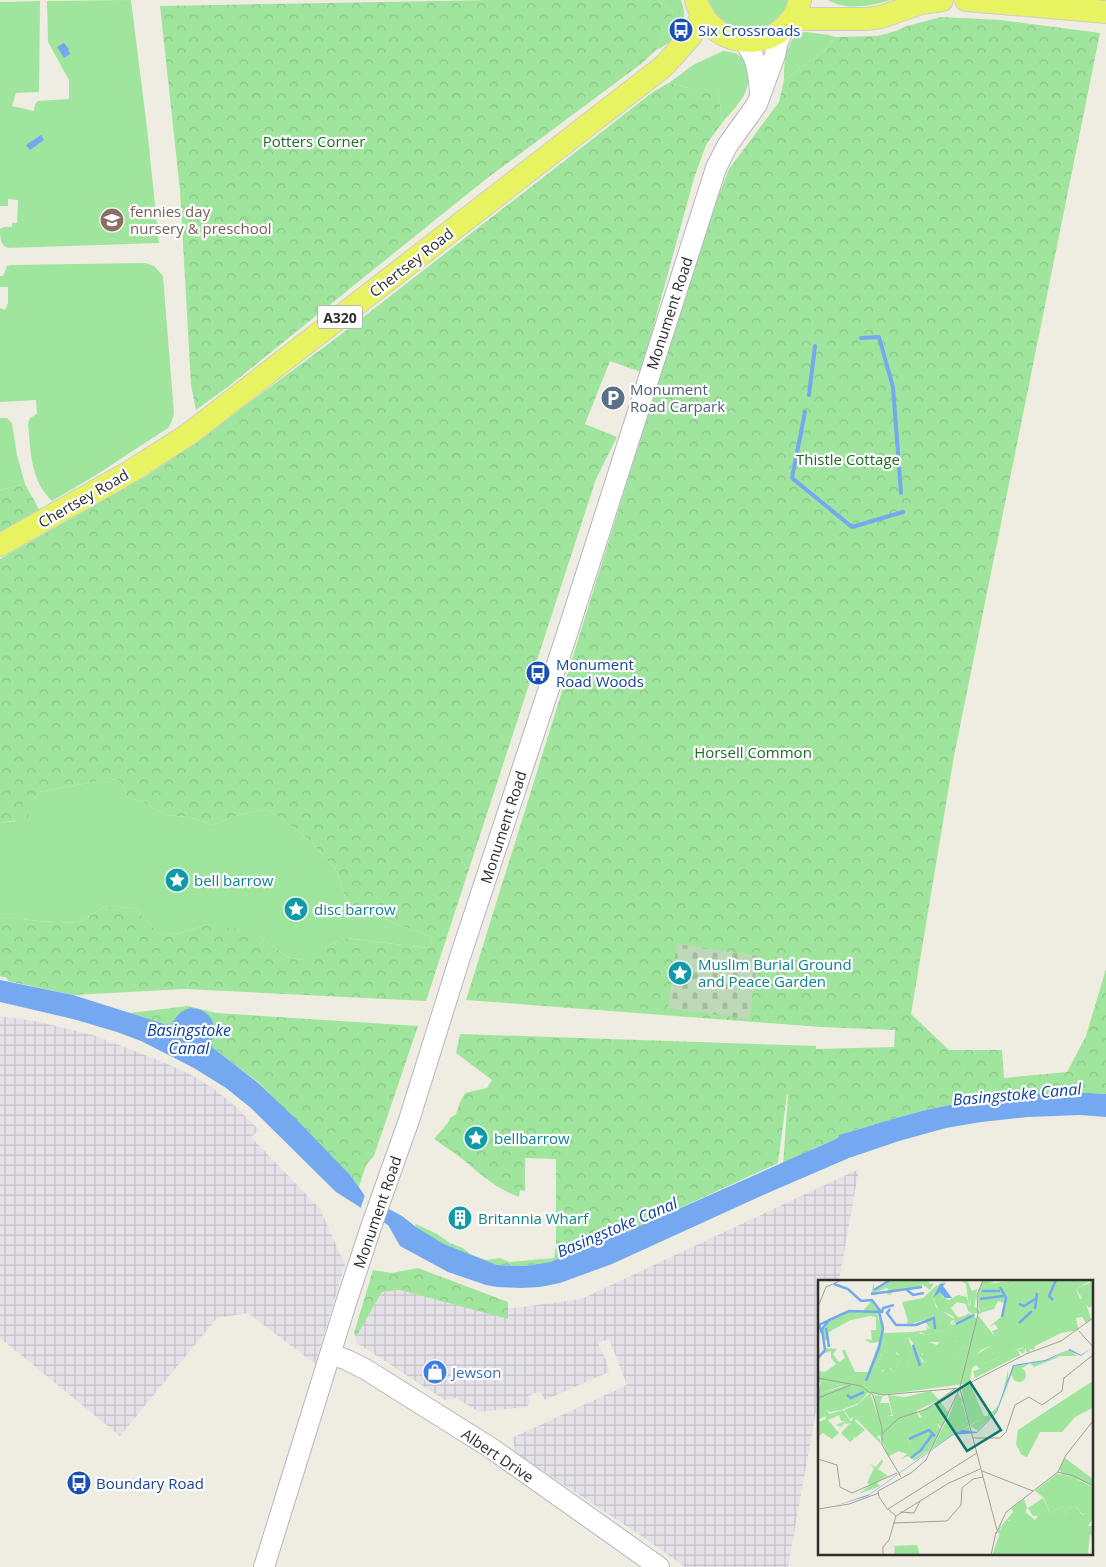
<svg xmlns="http://www.w3.org/2000/svg" width="1106" height="1567" viewBox="0 0 1106 1567" font-family="'Open Sans',sans-serif">
<style>
.industrial{fill:url(#industrial-grid)}
.grass{fill:#a0e59d}
.forest{fill:url(#forest-crowns)}
.cemetery{fill:url(#cemetery-stones)}
.water{fill:#74a9f1}
.pier{fill:#efede1}
.lines{fill:none;stroke-linecap:round;stroke-linejoin:round}
.stream{stroke:#74a9f1;stroke-width:4}
.secondary-casing{stroke:#b6b4c1;stroke-width:22}
.primary-casing{stroke:#cdcdcd;stroke-width:24}
.secondary{stroke:#fff;stroke-width:20}
.primary{stroke:#e8f362;stroke-width:22}
.labels{text-anchor:middle;dominant-baseline:central;stroke-width:4.5;stroke-linejoin:round;paint-order:stroke}
.shield{fill:#fff;stroke:#6d6d6d;stroke-width:1}
.shield-label{font-size:14px;font-weight:bold;fill:#2e2e2e}
.transit-label{font-size:15px;fill:#164399;stroke:#fff;text-anchor:start}
.park-label{font-size:15px;fill:#1a6e23;stroke:#fff}
.education-label{font-size:15px;fill:#785e54;stroke:#fff;text-anchor:start}
.street-label{font-size:15px;fill:#2e2e2e;stroke:#fff}
.service-label{font-size:15px;fill:#4e5e75;stroke:#fff;text-anchor:start}
.culture-label{font-size:15px;fill:#0d838f;stroke:#fff;text-anchor:start}
.shop-label{font-size:15px;fill:#366cbe;stroke:#fff;text-anchor:start}
.water-label{font-size:16px;font-style:italic;fill:#0c41a4;stroke:#fff}
.inset-river{fill:none;stroke:#74a9f1;stroke-width:2.5}
.inset-road{fill:none;stroke:#a2a199;stroke-width:1}
.view{fill:#0f766e;fill-opacity:0.15;stroke:#0f766e;stroke-width:2.5}
.inset-edge{fill:none;stroke:#2e2e2e;stroke-width:2.5}
</style>
<defs>
<pattern id="industrial-grid" width="8" height="8" patternUnits="userSpaceOnUse" patternTransform="scale(1.25)"><rect width="8" height="8" fill="#e5e1e8"/><path d="M0 4h8M4 0v8" fill="none" stroke="#c5c1c7"/></pattern>
<pattern id="forest-crowns" width="20" height="18" patternUnits="userSpaceOnUse" patternTransform="scale(1.25)"><rect width="20" height="18" fill="#a0e59d"/><path d="M2 6a3 3 0 1 1 6 0M12 15a3 3 0 1 1 6 0" fill="none" stroke="#8ac588"/></pattern>
<pattern id="cemetery-stones" width="16" height="16" patternUnits="userSpaceOnUse" patternTransform="scale(1.25)"><rect width="16" height="16" fill="#bed9b8"/><path d="M2 7V4a2 2 0 0 1 4 0v3zM10 15v-3a2 2 0 0 1 4 0v3z" fill="#a4bb9e"/></pattern>
</defs>
<rect width="100%" height="100%" fill="#efede1"/>
<!-- industrial -->
<path class="industrial" d="M0 1016 35 1021 93 1035 158 1060 190 1074 213 1088 237 1108 259 1130 251 1137 320 1209 345 1265 315 1364 248 1313 217 1318 120 1436 0 1338Z
M859 1169 839 1281H820V1389L788 1567H685L640 1535 516 1453 512 1438 627 1385 609 1339 598 1343 606 1360 609 1372 545 1400 540 1391 528 1396 530 1403 526 1407 479 1412 456 1398 445 1400 357 1343 356 1337 382 1292 400 1290 508 1318 507 1309 581 1299Z"/>
<!-- grass -->
<path class="grass" d="M131 0 147 128 159 243 8 248C0 245 0 237 0 229L4 227H12V223H17L18 200 8 199V206H0V2L40 1 39 92 16 93 12 106 34 111 35 104 38 101 69 99V80L48 42 47 1Z
M658 0H681C690 24 678 40 656 50L669 24 673 12Z
M708 0H791L790 5 772 27 743 33 717 19Z
M828 0H891C871 6 847 11 828 0Z
M806 32 829 35 835 37 825 50 784 80C784 62 785 46 798 33Z
M723 51C727 52 731 52 735 53 751 60 751 82 744 95 739 105 729 114 722 123L719 95 717 90H697L669 83 693 65Z
M145 263 154 266 163 276 174 414 171 423 168 428 96 475 52 501C30 480 31 452 28 424L30 418 37 414 36 400 0 402V308L5 310 8 303V287H0V276H3L7 266 11 265Z
M0 418H7L12 423 17 455 25 484 0 490Z
M107 778 121 781 127 797 143 802 166 815 189 817 212 825 239 815 268 809 306 837 335 868 346 898 360 910 432 937 429 948 345 938 325 947 304 960 287 957 259 936 205 925 185 932 161 936 135 908 106 906 78 923 39 921 0 917V823L15 821 31 804 39 792 83 784Z"/>
<!-- forest -->
<path class="forest" d="M492 0H658L673 12 669 24 656 50 641 64 486 179 229 386 196 410 191 385 180 190 160 6Z
M941 17 1000 20 1100 33 954 756 911 1014 949 1050H1002L1004 1078 1067 1072 1086 1036 1106 969V1094C1048 1090 991 1096 935 1108 903 1115 871 1126 839 1135L838 1138 814 1148 783 1166 788 1095 787 1094 778 1163 647 1223 550 1262 525 1266 497 1265 444 1244 416 1227 415 1225 416 1224 437 1234 450 1243 463 1248 470 1254 486 1260 500 1258 509 1262 554 1258 556 1245V1159L525 1158V1191L520 1190 519 1197C492 1187 478 1171 457 1155 449 1149 441 1144 434 1139 439 1132 447 1126 450 1118L456 1114 460 1102 465 1093 487 1088 492 1080 456 1053 460 1034 816 1046V1049L894 1047 895 1030 821 1027 466 1000 708 222 729 169 779 102 784 80 825 50 835 37 877 36 896 31 907 26Z
M669 83 697 90H717L719 95 722 123 706 145 694 178 641 372 610 361 585 424 617 437 596 479 426 1001 185 989 73 995 8 981 7 978 0 976V917L39 921 78 923 106 906 135 908 161 936 185 932 205 925 238 929 259 936 287 957 303 960 325 947 345 938 429 948 432 937 360 910 346 898 335 868 306 837 268 809 239 815 212 825 189 817 166 815 143 802 127 797 121 781 107 778 83 784 39 792 31 804 28 818 0 823V559L146 476 192 445 335 339 653 92Z
M25 484 41 513 0 534V490Z
M188 1006 216 1013 418 1026 374 1156 366 1165 359 1187 351 1176 258 1082 212 1047 211 1045 213 1032 179 1014 171 1025H168L129 1013Z
M418 1268 508 1302V1319L400 1290 382 1292 356 1337 354 1333 373 1270 392 1273Z"/>
<!-- cemetery -->
<path class="cemetery" d="M677 944 758 956 749 1019 668 1008Z"/>
<!-- water -->
<path class="water" d="M64 43 69 49 68 50 70 54 64 58 57 47Z
M41 135 44 140 30 150 26 145Z
M0 980 73 995 168 1025H171C175 1019 178 1013 185 1010 195 1005 211 1012 213 1024 214 1032 211 1040 212 1047L257 1082 295 1118 351 1176 365 1196 402 1216 416 1227 444 1244 497 1265 525 1266 550 1262 647 1223 838 1138 839 1135C871 1126 903 1115 935 1108 991 1096 1048 1090 1106 1094V1117L1080 1115 1028 1117 981 1122 946 1128 899 1141 849 1158 761 1196 612 1264 560 1283 540 1287 521 1288 497 1287 486 1285 448 1272 400 1246 388 1225 336 1192 251 1108 226 1088 194 1068 141 1041 117 1032 73 1019 0 1002Z"/>
<!-- pier -->
<path class="pier" d="M366 1192 389 1207 383 1225 360 1210Z"/>
<g class="lines">
<!-- stream -->
<path class="stream" d="M861 338 879 337 893 387 901 493
M809 395 815 346
M805 412 792 478 852 527 903 512"/>
<defs>
<path id="secondary" d="M743 41C757 56 758 71 760 91
M331 1354 347 1360 365 1369 491 1448 659 1567
M264 1567 346 1303 371 1227 409 1120 461 954 565 640 716 168 727 146 757 104 775 55 778 41 785 27"/>
<path id="primary" d="M696 0C711 54 787 55 800 0
M966 0 1106 12
M792 19H866L881 17 921 3 942 0
M0 545 128 473 189 434 664 66 690 37 703 15"/>
</defs>
<!-- secondary casing -->
<use href="#secondary" class="secondary-casing"/>
<!-- primary casing -->
<use href="#primary" class="primary-casing"/>
<!-- secondary -->
<use href="#secondary" class="secondary"/>
<!-- primary -->
<use href="#primary" class="primary"/>
</g>
<!-- icons -->
<defs>
<symbol id="bus-disc" viewBox="-11 -11 22 22"><circle r="9.5" fill="#1a4fb4" stroke="#fff"/><path d="M-5-6H5V4H4V6H2V4H-2V6H-4V4H-5ZM-3.5-4V0h7V-4ZM-3.5 1.2v1.5H-2V1.2ZM2 1.2v1.5H3.5V1.2Z" fill="#fff"/></symbol>
<symbol id="school-disc" viewBox="-11 -11 22 22"><circle r="9.5" fill="#8d6e63" stroke="#fff"/><path d="M0-5L7-2L0 1L-7-2ZM-4 1L0 2.5L4 1V4Q0 6-4 4Z" fill="#fff"/></symbol>
<symbol id="parking-disc" viewBox="-11 -11 22 22"><circle r="9.5" fill="#5c6f8a" stroke="#fff"/><path d="M-3.5-5.5H1a3.5 3.5 0 0 1 0 7H-1V5.5H-3.5ZM-1-3.4V-.6H.8a1.4 1.4 0 0 0 0-2.8Z" fill="#fff"/></symbol>
<symbol id="sight-disc" viewBox="-11 -11 22 22"><circle r="9.5" fill="#0f9aa8" stroke="#fff"/><path d="M0-6L1.8-2.2L6-1.7L2.9 1.2L3.7 5.4L0 3.3L-3.7 5.4L-2.9 1.2L-6-1.7L-1.8-2.2Z" fill="#fff"/></symbol>
<symbol id="building-disc" viewBox="-11 -11 22 22"><circle r="9.5" fill="#0f9aa8" stroke="#fff"/><path d="M-4-6H4V6H1V3H-1V6H-4ZM-2.5-4.3h1.7v1.8h-1.7ZM.8-4.3h1.7v1.8H.8ZM-2.5-1h1.7V.8h-1.7ZM.8-1h1.7V.8H.8Z" fill="#fff"/></symbol>
<symbol id="shop-disc" viewBox="-11 -11 22 22"><circle r="9.5" fill="#3f7fe0" stroke="#fff"/><path d="M-5-2.5h2.3a2.7 3.5 0 0 1 5.4 0H5L5.5 6h-11ZM-1.5-2.5h3a1.5 2.3 0 0 0-3 0Z" fill="#fff"/></symbol>
</defs>
<g fill-rule="evenodd">
<use href="#bus-disc" x="667" y="16" width="28" height="28"/>
<use href="#school-disc" x="98" y="206" width="28" height="28"/>
<use href="#parking-disc" x="599" y="384" width="28" height="28"/>
<use href="#bus-disc" x="524" y="659" width="28" height="28"/>
<use href="#sight-disc" x="163" y="866" width="28" height="28"/>
<use href="#sight-disc" x="282" y="895" width="28" height="28"/>
<use href="#sight-disc" x="666" y="959" width="28" height="28"/>
<use href="#sight-disc" x="462" y="1124" width="28" height="28"/>
<use href="#building-disc" x="446" y="1204" width="28" height="28"/>
<use href="#shop-disc" x="421" y="1358" width="28" height="28"/>
<use href="#bus-disc" x="65" y="1469" width="28" height="28"/>
</g>
<g class="labels">
<!-- shield labels -->
<rect class="shield" x="317.5" y="305.5" width="45" height="23" rx="4"/>
<g class="shield-label">
<text x="340" y="317">A320</text>
</g>
<!-- transit labels -->
<g class="transit-label">
<text x="698" y="30">Six Crossroads</text>
<text x="556" y="664">Monument<tspan x="556" dy="17">Road Woods</tspan></text>
<text x="96" y="1483">Boundary Road</text>
</g>
<!-- park labels -->
<g class="park-label">
<text x="314" y="141">Potters Corner</text>
<text x="848" y="459">Thistle Cottage</text>
<text x="753" y="752">Horsell Common</text>
</g>
<!-- education labels -->
<g class="education-label">
<text x="130" y="211">fennies day<tspan x="130" dy="17">nursery &amp; preschool</tspan></text>
</g>
<!-- street labels -->
<g class="street-label">
<text transform="translate(411 262) rotate(-38)">Chertsey Road</text>
<text transform="translate(669 313) rotate(-72)">Monument Road</text>
<text transform="translate(83 498) rotate(-30)">Chertsey Road</text>
<text transform="translate(503 827) rotate(-72)">Monument Road</text>
<text transform="translate(377 1212) rotate(-71)">Monument Road</text>
<text transform="translate(498 1455) rotate(34)">Albert Drive</text>
</g>
<!-- service labels -->
<g class="service-label">
<text x="630" y="389">Monument<tspan x="630" dy="17">Road Carpark</tspan></text>
</g>
<!-- culture labels -->
<g class="culture-label">
<text x="194" y="880">bell barrow</text>
<text x="314" y="909">disc barrow</text>
<text x="698" y="964">Muslim Burial Ground<tspan x="698" dy="17">and Peace Garden</tspan></text>
<text x="494" y="1138">bellbarrow</text>
<text x="478" y="1218">Britannia Wharf</text>
</g>
<!-- shop labels -->
<g class="shop-label">
<text x="452" y="1372">Jewson</text>
</g>
<!-- water labels -->
<g class="water-label">
<text x="189" y="1030">Basingstoke<tspan x="189" dy="18">Canal</tspan></text>
<text transform="translate(1017 1094) rotate(-5)">Basingstoke Canal</text>
<text transform="translate(617 1227) rotate(-23)">Basingstoke Canal</text>
</g>
</g>
<!-- overview -->
<g transform="translate(818 1280)">
<rect width="275" height="275" fill="#efede1"/>
<path d="M74 0H110L112 4 116 3 112 10 104 4 103 8 74 11 73 15 68 14 72 12 69 8 53 14 56 2V11ZM132 0 125 2 123 6 125 17 131 20 140 15 149 17 151 26 155 24 152 28 158 27 163 34 156 33 158 36 150 31 148 24 139 22 133 28 140 38 151 34 142 40 140 38 134 31 139 41 133 45 137 40 135 36 121 30 114 17 121 4 126 1ZM264 0H275V25L271 28 258 9 273 2ZM167 9 184 10V17L175 26 163 28 161 17 163 11ZM225 18 261 20 264 33 255 39 261 50 243 53 217 66 216 70 207 68V73L205 67 163 85 157 82 156 76 186 58ZM54 20 62 32 59 33 64 53 62 61H54L53 50H58V37L52 36 33 40 11 52 9 60H5V49L11 40 31 32 45 31ZM202 26 207 30 203 34 205 38 186 49 185 36ZM137 47 135 55 142 56 143 58 139 57 136 66 128 71 121 66V62H104V67L112 65 126 72 109 73 105 70 104 75 110 76 106 79 101 75 105 84 89 87 93 71 83 76 76 70 82 81 76 93 72 88 59 92 52 86 59 88 63 73 65 79 67 68 70 66 75 69V64L81 60 90 57 94 68 104 61 97 57 100 53 108 55ZM145 67 150 68 146 85 144 88 139 85 141 89 129 93 126 86 130 80 134 83 129 87 138 85 131 74 140 73ZM3 101 22 105H26L0 114ZM275 101 274 128 257 137 244 152H222L209 177 203 174 198 164 200 150ZM113 111 121 120 98 131 102 138 104 137 100 132 122 121 131 133 129 138 113 149 95 155 90 159 93 164 70 177 62 155 59 157 62 159 63 164 38 139 37 141 47 150 37 158 35 156 36 159 32 162 23 153 32 143 27 144 29 141 23 147 18 145 27 141H23L21 135 10 140 21 153 14 159 5 153 0 157V142L8 139V129L11 134 25 130 33 142 35 137 32 139 26 130 39 125 52 113 60 136 56 115 65 116 62 123H71L74 135 70 136H75L70 115 87 117ZM225 218 232 233 245 226 249 236V229L258 226 264 235 268 233 275 239 270 246H275V259L272 254 251 275H174L185 245 201 234 205 236 206 231 217 240 220 236H215L210 228Z" fill="#a0e59d"/>
<path d="M142 0 150 2 154 11 159 9 156 30 152 28 153 19 151 26 148 4 142 0 130 1ZM165 0 177 2 171 4 175 11H163V28L175 26V20L184 17V10L200 0 272 1 258 9 262 19 266 17 273 39 268 43 264 37 258 38 260 48 257 49V44L251 42 262 26 260 24 251 29 241 24 243 19 222 23 212 31H214L206 43V53L203 42 182 62 163 70 156 78 163 85 180 78 186 70 192 72 209 67 213 71 209 73 207 68 205 74 200 70 202 75 157 98 155 91 162 89 158 85 154 88 152 101 146 104 64 115 50 113 41 123 23 130 11 132 8 129V136L0 140V114L26 106 3 101 0 103V91L7 92 18 84 13 78V71L4 74 7 68 19 69 15 74 21 82 27 78 24 70H27L37 92H50L61 62 52 63 46 59 62 61 61 33 66 53 94 52 109 50 108 46 111 49 116 46 112 48 107 42 101 44 90 45 89 41 96 44 119 37 123 44 132 40 133 45 138 44 133 30 142 39 151 33 158 38 161 36 177 57 174 51 180 49 177 44 171 47 184 36 186 23 180 21 176 29 162 33 159 16ZM202 26 207 30 203 34 205 38 186 48V36L201 31ZM137 47 134 52 135 56 138 55V62L121 65 122 61 119 65 97 57 102 52 108 55ZM90 57 95 63 93 70 79 75 75 64ZM104 62 100 73 104 68 105 77 101 75 106 82 89 87 94 68ZM70 66 82 81 76 93 70 87 64 92 63 88 59 89 63 73 66 83 70 82 66 71ZM145 67 150 68 146 80V72L141 77V80L146 79 144 88 134 78 137 76 131 74 140 73ZM241 23 238 24 251 33 248 42 234 26 212 44 217 30ZM234 31 237 38 233 44 214 56 215 50 208 60 211 46 219 45ZM238 45 242 50 219 62 213 61ZM201 48 205 64H194L187 68 184 65ZM251 70 260 76H243L216 87 212 83 193 96 184 122 195 86 228 81ZM190 90V101L182 123 178 133 159 151 158 152 155 153 160 151 152 146 163 139 152 145 146 122H144L151 146 144 150 151 147 152 153 141 151 114 169 129 139 123 148 120 143 130 139 140 113 145 121 144 108 152 103 166 136H170V129L174 132 182 124ZM275 101 257 121 243 123 215 145 203 160 205 174 208 161 212 157 206 171 208 177 203 174 201 163 212 142ZM119 144 123 150 112 170 96 181 95 178 108 171 93 178 90 176 83 179 89 174 80 171 75 174 82 169 93 164 90 158 94 155ZM247 178 275 199V205L244 194 241 188ZM64 179 65 182 60 189 70 196 58 202 62 206 41 214 52 205 49 203 56 188 52 184 58 187ZM239 194 249 195 275 207V239L267 233 233 251 238 245 264 234 258 226 249 229V236L245 226 232 233 226 218 217 211ZM206 219 209 228 206 236 197 245 199 237 196 241 195 239 189 241 195 242 191 249 189 243 181 250H186L184 256V251L182 255 179 251 195 232 193 228ZM272 253 270 275H251L261 260Z" fill="#a0e59d" fill-rule="evenodd"/>
<path d="M200 0 184 10 175 11 170 4Z" fill="#a0e59d"/>
<path d="M119 5 120 7 114 16 118 27 137 40 123 44 119 37 91 44 84 22 105 18ZM194 95a7 7 0 1 1 14 0a7 7 0 1 1-14 0ZM99 265 102 275H76L77 267 73 266Z" fill="#a0e59d"/>
<path d="M128 3 125 6 134 18H127L122 12 115 18 122 4ZM275 67 263 76 250 70 228 81 196 86 179 132 159 153 135 155 50 216 17 226 52 214 134 155 144 150 159 152 178 132 195 85 227 80 252 69 263 75Z" fill="#74a9f1"/>
<path class="inset-river" d="M16 4 30 9 43 21 54 20 63 32M182 7 188 18 184 37M56 10 72 0M89 10 95 15 106 13M164 11H182M53 14 104 7M162 19 185 16M235 20 231 16 238 0M201 24 206 26 217 19M72 29 69 33 78 45H98L116 38 117 49M217 29 219 13M201 43 214 31M138 44 156 35M8 48 11 67M4 53 1 45 9 41M95 65 102 86M0 78 7 70 4 49 11 40 31 31 64 32 65 28 76 25M48 101 61 68 65 48 61 32M29 115 33 118 46 112M91 159 111 150 117 156M93 178 103 170 114 155"/>
<path class="inset-road" d="M0 27 8 7 24 0M261 51 275 67M0 98 43 106 55 115 64 148V165L83 197M246 98 275 75M142 107 160 34 159 15 165 0M142 108 208 74 243 61 275 38M142 109 179 250M53 112 65 115 142 108M0 118 33 105M64 154 81 138 109 129 138 108M155 158H182L188 152 197 125 211 117 224 125 244 111 246 97M0 179 19 185 22 207 34 213 79 193M164 191 215 211M239 192 256 196 275 206M0 229 31 224 61 213M70 229 159 173M70 230 61 217 60 211 93 193 108 180 141 110M82 232 96 233 102 221M78 236 131 203 162 189M75 243 129 241 143 225 144 208 155 199 165 197M178 254 188 232 240 192 248 175 275 141M65 275V267L71 260 78 236 70 229M173 275 178 252"/>
<path class="view" d="M152 102 183 150 149 171 118 124Z"/>
<rect width="275" height="275" class="inset-edge"/>
</g>
</svg>
